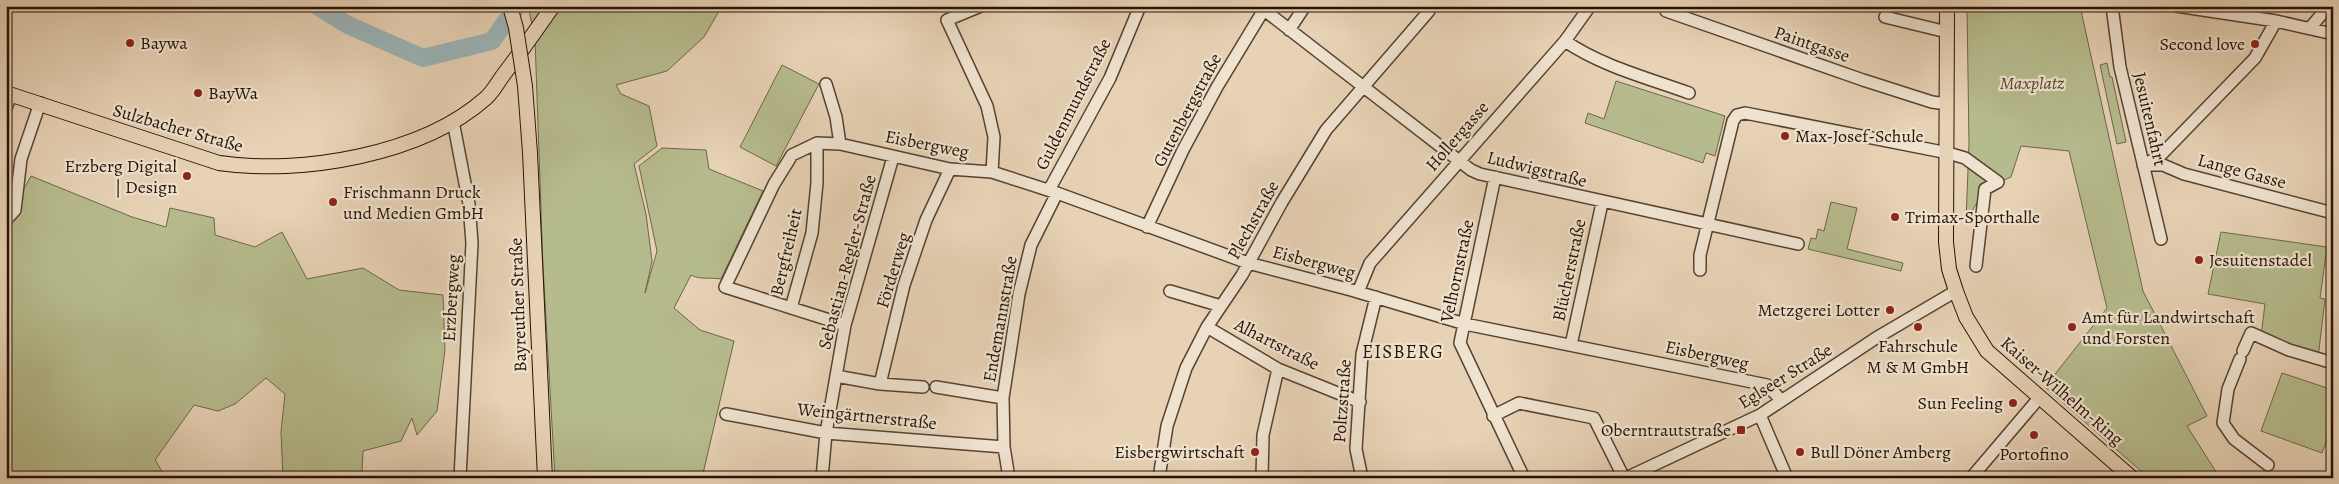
<svg xmlns="http://www.w3.org/2000/svg" width="2339" height="484" viewBox="0 0 2339 484" font-family="Alegreya,serif">
<style>
.green{fill:#b6bb8d;stroke:#6e6649}
.lines{fill:none;stroke-linecap:round;stroke-linejoin:round}
.river{stroke:#9bb5b9;stroke-width:18}
.minor-casing{stroke:#574231;stroke-width:14}
.major-casing{stroke:#271205;stroke-width:16}
.minor{stroke:#efe2cf;stroke-width:11}
.major{stroke:#e7d2b5;stroke-width:14}
.major-bridge-casing{stroke:#271205;stroke-width:16;stroke-linecap:butt}
.major-bridge{stroke:#e7d2b5;stroke-width:14}
.poi-dot{fill:#8f2418;stroke:#efe2cf;stroke-width:2}
.labels{text-anchor:middle;dominant-baseline:central;stroke-width:4.5;stroke-linejoin:round;paint-order:stroke}
.poi-label{font-size:18px;fill:#271205;stroke:#efe2cf;text-anchor:start}
.street-label{font-size:18px;fill:#271205;stroke:#efe2cf}
.park-label{font-size:18px;font-style:italic;fill:#52452e;stroke:#efe2cf}
.neighbourhood-label{font-size:19px;letter-spacing:1px;fill:#271205;stroke:#efe2cf}
</style>
<rect width="100%" height="100%" fill="#e7d2b5"/>
<filter id="stains"><feTurbulence type="fractalNoise" baseFrequency=".004" numOctaves="4"/><feColorMatrix values="0 0 0 0 .2 0 0 0 0 .09 0 0 0 0 .02 0 0 0 .5 -.17"/></filter>
<radialGradient id="worn" r=".72"><stop offset=".6" stop-color="#630" stop-opacity="0"/><stop offset="1" stop-color="#630" stop-opacity=".3"/></radialGradient>
<!-- green -->
<path class="green" d="M528 6H722L704 37 667 71 616 85 621 94 649 106 657 146 634 164 646 214 652 261 645 293 657 251 639 166 662 148 706 150 709 169 763 191 721 279C710 277 700 280 691 275L674 308 700 330 734 341 702 478H555L543 266 535 39Z
M1967 6H2080L2143 291 2207 416 2187 426 2220 478H2149L2045 387 2107 308 2069 151 2021 146 2011 177 1985 189 1966 221 1969 144Z
M2107 63 2110 77H2112L2126 142 2117 144 2100 65Z
M782 65 819 84 776 166 740 147Z
M1616 81 1725 116 1715 156 1706 153 1703 163 1585 123 1588 113 1604 119Z
M31 176 132 217 166 227 170 208 214 218 215 235 255 247 282 232 307 279 363 268 399 290 443 295 445 350 437 411 417 435 412 418 401 441 363 451 362 472 383 478H283L281 432 285 394 266 378 235 404 218 411 194 405 155 460 166 478H147L146 476 145 478H6V221Z
M1831 202 1857 208 1847 249 1903 263 1901 271 1808 249 1811 238 1816 239 1818 229 1824 231Z
M2221 232 2327 247 2320 298 2325 299 2318 358 2261 336 2265 304 2208 294Z
M2282 373 2333 390V424L2322 453 2261 431Z"/>
<g class="lines">
<!-- river -->
<path class="river" d="M317 6 348 25 423 58 492 41 517 6"/>
<defs>
<path id="minor" d="M981 6 947 20 987 106 994 137 992 172
M1259 6 1471 170 1480 174 1798 244
M2112 6 2120 67 2161 239
M2176 6 2276 21 2333 34
M1666 11 1863 80 1932 102 1947 104
M1885 17 1947 32
M2310 28 2321 15 2323 6
M1289 30 1305 6
M1565 41C1601 66 1648 78 1689 93
M826 84 836 117 840 144
M6 108 11 95
M453 121 469 204 472 243 460 478
M2143 165 2159 157 2255 58 2276 21
M2145 165H2163L2184 174 2333 213
M1495 177 1460 343 1524 478
M1049 190 1110 78 1140 6
M6 220 15 210 21 159 40 103
M1147 227 1183 150 1217 87 1263 11
M1700 270V255L1733 121 1737 115 1745 113 1948 153 1965 158 1998 182 1985 189 1976 266
M1170 291 1221 306
M1358 292 1370 263 1565 41 1590 6
M791 308 812 233 817 183V143
M845 325 725 287 774 184 792 155 817 143 840 144 950 169 992 172 1057 193 1248 263 1351 290 1465 324 1767 385 1781 400
M1207 327 1278 369 1360 402
M1571 345 1602 203
M2243 351 2251 333 2289 350 2333 363
M2240 359 2228 389 2223 423 2234 439 2268 465
M836 376 880 384 923 387
M880 384 904 285 926 220 950 169
M936 387 1003 398
M726 414 826 433 1004 447
M1760 415 1787 478
M1493 416 1519 403 1594 418 1624 478
M822 478 826 433 845 325 893 157
M1009 478 1004 447 1003 398 1019 294 1031 245 1057 193
M1159 478 1167 426 1186 368 1207 327 1242 275 1282 202 1326 130 1429 11 1430 6
M1262 478 1263 435 1278 369
M1362 478 1356 449 1362 354 1376 297
M1626 478 1760 415 1876 338 1956 291
M1971 478 2039 398"/>
<path id="major" d="M1947 6 1946 242 1949 269 1956 291 1966 317 1987 351 2132 478
M525 86 530 153 545 478
M6 93 219 163C301 175 422 155 486 98 493 92 498 82 504 74 521 52 537 29 553 6"/>
</defs>
<!-- minor casing -->
<use href="#minor" class="minor-casing"/>
<!-- major casing -->
<use href="#major" class="major-casing"/>
<!-- minor -->
<use href="#minor" class="minor"/>
<!-- major -->
<use href="#major" class="major"/>
<defs>
<path id="major-bridge" d="M510 6 516 28 525 86"/>
</defs>
<!-- major-bridge casing -->
<use href="#major-bridge" class="major-bridge-casing"/>
<!-- major-bridge -->
<use href="#major-bridge" class="major-bridge"/>
</g>
<!-- markers -->
<g class="poi-dot">
<circle cx="130" cy="43" r="5"/>
<circle cx="2255" cy="44" r="5"/>
<circle cx="198" cy="93" r="5"/>
<circle cx="1785" cy="136" r="5"/>
<circle cx="187" cy="176" r="5"/>
<circle cx="333" cy="202" r="5"/>
<circle cx="1895" cy="217" r="5"/>
<circle cx="2199" cy="260" r="5"/>
<circle cx="1890" cy="310" r="5"/>
<circle cx="1918" cy="327" r="5"/>
<circle cx="2072" cy="327" r="5"/>
<circle cx="2013" cy="403" r="5"/>
<rect x="1736" y="425" width="10" height="10" rx="2.5"/>
<circle cx="2034" cy="435" r="5"/>
<circle cx="1255" cy="452" r="5"/>
<circle cx="1800" cy="452" r="5"/>
</g>
<g class="labels">
<!-- poi labels -->
<g class="poi-label">
<text x="140" y="43">Baywa</text>
<text x="2245" y="44" text-anchor="end">Second love</text>
<text x="208" y="93">BayWa</text>
<text x="1795" y="136">Max-Josef-Schule</text>
<text x="177" y="166" text-anchor="end">Erzberg Digital<tspan x="177" dy="21">| Design</tspan></text>
<text x="343" y="192">Frischmann Druck<tspan x="343" dy="21">und Medien GmbH</tspan></text>
<text x="1905" y="217">Trimax-Sporthalle</text>
<text x="2209" y="260">Jesuitenstadel</text>
<text x="1880" y="310" text-anchor="end">Metzgerei Lotter</text>
<text x="2082" y="317">Amt für Landwirtschaft<tspan x="2082" dy="21">und Forsten</tspan></text>
<text x="1918" y="346" text-anchor="middle">Fahrschule<tspan x="1918" dy="21">M &amp; M GmbH</tspan></text>
<text x="2003" y="403" text-anchor="end">Sun Feeling</text>
<text x="1731" y="430" text-anchor="end">Oberntrautstraße</text>
<text x="1245" y="452" text-anchor="end">Eisbergwirtschaft</text>
<text x="1810" y="452">Bull Döner Amberg</text>
<text x="2034" y="454" text-anchor="middle">Portofino</text>
</g>
<!-- street labels -->
<g class="street-label">
<text transform="translate(1812 44) rotate(19)">Paintgasse</text>
<text transform="translate(1073 104) rotate(-63)">Guldenmundstraße</text>
<text transform="translate(1187 110) rotate(-62)">Gutenbergstraße</text>
<text transform="translate(2150 119) rotate(77)">Jesuitenfahrt</text>
<text transform="translate(178 128) rotate(16)">Sulzbacher Straße</text>
<text transform="translate(1457 136) rotate(-49)">Hollergasse</text>
<text transform="translate(927 144) rotate(11)">Eisbergweg</text>
<text transform="translate(1537 169) rotate(14)">Ludwigstraße</text>
<text transform="translate(2242 171) rotate(15)">Lange Gasse</text>
<text transform="translate(1253 220) rotate(-61)">Plechstraße</text>
<text transform="translate(786 252) rotate(-77)">Bergfreiheit</text>
<text transform="translate(847 262) rotate(-75)">Sebastian-Regler-Straße</text>
<text transform="translate(1314 262) rotate(15)">Eisbergweg</text>
<text transform="translate(893 270) rotate(-73)">Förderweg</text>
<text transform="translate(1569 270) rotate(-78)">Blücherstraße</text>
<text transform="translate(1457 271) rotate(-78)">Velhornstraße</text>
<text transform="translate(451 298) rotate(-87)">Erzbergweg</text>
<text transform="translate(518 305) rotate(-92)">Bayreuther Straße</text>
<text transform="translate(1000 319) rotate(-80)">Endemannstraße</text>
<text transform="translate(1277 344) rotate(27)">Alhartstraße</text>
<text transform="translate(1707 355) rotate(12)">Eisbergweg</text>
<text transform="translate(1785 376) rotate(-32)">Eglseer Straße</text>
<text transform="translate(2062 391) rotate(41)">Kaiser-Wilhelm-Ring</text>
<text transform="translate(1342 401) rotate(-86)">Poltzstraße</text>
<text transform="translate(867 416) rotate(6)">Weingärtnerstraße</text>
</g>
<!-- park labels -->
<g class="park-label">
<text x="2032" y="83">Maxplatz</text>
</g>
<!-- neighbourhood labels -->
<g class="neighbourhood-label">
<text x="1403" y="352">EISBERG</text>
</g>
</g>
<!-- margin -->
<rect width="2339" height="484" fill="none" stroke="#e7d2b5" stroke-width="25"/>
<rect x="8" y="8" width="2324" height="469" fill="none" stroke="#271205" stroke-width="2.5"/>
<rect x="12" y="12" width="2314" height="459" fill="none" stroke="#271205"/>
<rect width="100%" height="100%" filter="url(#stains)"/>
<rect width="100%" height="100%" fill="url(#worn)"/>
</svg>
